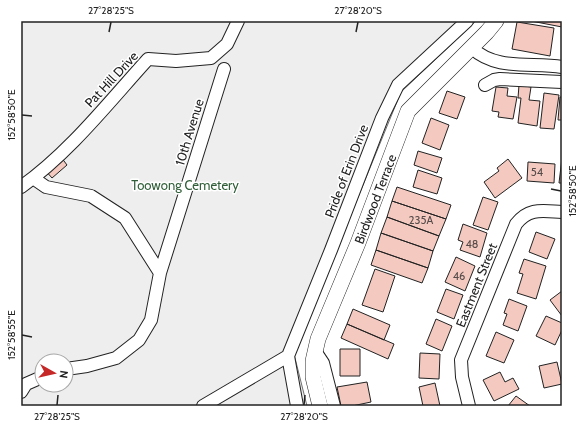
<svg xmlns="http://www.w3.org/2000/svg" width="583" height="427" viewBox="0 0 583 427" font-family="Cabin,sans-serif">
<style>
.green{fill:#eee;stroke:#6f6f6f;fill-rule:evenodd}
.building{fill:#f3c9c0;stroke:#222}
.lines{fill:none;stroke-linecap:round;stroke-linejoin:round}
.minor-casing{stroke:#222;stroke-width:14}
.major-casing{stroke:#222;stroke-width:16}
.minor{stroke:#fff;stroke-width:12}
.major{stroke:#fff;stroke-width:15}
.ticks{fill:none;stroke:#222;stroke-width:1.5}
.labels{text-anchor:middle;dominant-baseline:central;stroke-width:3;stroke-linejoin:round;paint-order:stroke}
.number-label{font-size:11px;fill:#564c4a}
.street-label{font-size:13px;fill:#222;stroke:#fff}
.park-label{font-size:13px;fill:#2f5e38;stroke:#fff}
.neatline{fill:none;stroke:#222;stroke-width:1.5}
.ticks-label{font-size:10px;text-anchor:middle;fill:#222}
</style>
<rect width="100%" height="100%" fill="#fff"/>
<!-- green -->
<path class="green" d="M21 21H476L401 92 294 354 307 406H21ZM42 361H66V385H42Z"/>
<!-- building -->
<path class="building" d="M531 21H562V27Z
M517 22 554 28 550 56 512 49Z
M519 85 531 87 529 100 540 101 537 126 518 123 521 98H518Z
M496 87 508 88 507 96 517 97 513 119 498 117 499 112 492 111Z
M447 91 465 97 457 119 439 113Z
M544 93 559 95 554 129 540 128Z
M560 97H562V120H558Z
M431 118 449 125 440 150 422 143Z
M418 151 442 158 437 173 414 165Z
M61 157 67 165 52 178 45 170Z
M562 158V183H559Z
M508 159 522 178 495 198 484 182 499 171 497 168Z
M528 162 555 164 554 183 527 181Z
M418 170 442 178 437 194 413 187Z
M397 187 451 205 446 219 392 201Z
M483 197 498 202 488 230 473 225Z
M392 201 446 219 439 236 387 217Z
M387 217 439 236 433 251 381 233Z
M463 224 487 233 480 257 460 250 463 242 458 240Z
M536 232 555 239 547 259 529 252Z
M381 233 433 251 428 268 376 250Z
M376 250 428 268 422 283 371 265Z
M456 257 475 266 465 291 445 282Z
M524 259 546 266 536 299 517 293 523 274 519 273Z
M375 269 395 276 383 312 362 305Z
M446 289 463 295 454 319 437 312Z
M562 291V316L550 300Z
M509 299 527 306 518 331 503 325 507 314 504 313Z
M353 309 390 325 384 340 347 324Z
M546 316 562 323V330L555 345 536 336Z
M436 319 452 326 442 351 426 344Z
M347 324 394 344 388 359 341 338Z
M496 332 514 340 504 363 486 356Z
M340 349H360V376H340Z
M420 353 440 354 439 379 419 378Z
M557 362 562 384 544 388 539 366Z
M500 372 505 382 513 378 519 389 494 401 483 380Z
M367 382 371 402 352 406H341L337 387Z
M435 383 440 406H423L419 387Z
M516 396 530 406H508Z"/>
<g class="lines">
<defs>
<path id="minor" d="M472 48C496 71 532 62 562 67
M485 85 494 80 500 79 562 82
M33 178 46 187 91 196 125 218 160 273 151 320 139 340 116 358 87 366 66 369
M21 187C70 152 108 103 148 59L176 61 211 58 227 44 238 21
M160 273 224 69
M315 351 323 363 334 406
M288 356 331 250 382 118 398 85 467 21
M288 356 297 406
M21 392 26 384 42 377
M203 406 288 356
M469 406 462 377 461 360 516 224C529 207 543 211 562 212"/>
<path id="major" d="M320 406 313 377V361L318 339 358 243 408 111 487 32 496 21"/>
</defs>
<!-- minor casing -->
<use href="#minor" class="minor-casing"/>
<!-- major casing -->
<use href="#major" class="major-casing"/>
<!-- minor -->
<use href="#minor" class="minor"/>
<!-- major -->
<use href="#major" class="major"/>
</g>
<!-- ticks -->
<path class="ticks" d="M109 32 111 22M356 32 358 22M22 115 32 116M551 189 561 191M22 335 32 337M57 405 58 395M304 405 305 395"/>
<g class="labels">
<!-- number labels -->
<g class="number-label">
<text x="537" y="172">54</text>
<text x="421" y="220">235A</text>
<text x="472" y="244">48</text>
<text x="459" y="276">46</text>
</g>
<!-- street labels -->
<g class="street-label">
<text transform="translate(111 79) rotate(-47)">Pat Hill Drive</text>
<text transform="translate(189 132) rotate(-73)">10th Avenue</text>
<text transform="translate(346 171) rotate(-69)">Pride of Erin Drive</text>
<text transform="translate(375 199) rotate(-69)">Birdwood Terrace</text>
<text transform="translate(476 285) rotate(-68)">Eastment Street</text>
</g>
<!-- park labels -->
<g class="park-label">
<text x="185" y="185">Toowong Cemetery</text>
</g>
</g>
<!-- border -->
<rect width="583" height="427" fill="none" stroke="#ffffff" stroke-width="44"/>
<!-- north arrow -->
<g transform="translate(54 373) rotate(98)"><circle r="19" fill="#ffffff" stroke="#a7a7a7"/>
<path d="M0-3L7 15L0 10L-7 15Z" fill="#c62828"/>
<text y="-6" font-size="11" font-weight="bold" text-anchor="middle" fill="#222222">N</text>
</g>
<rect x="22" y="22" width="539" height="383" class="neatline"/>
<g class="ticks-label">
<text x="111" y="14">27°28'25"S</text>
<text x="358" y="14">27°28'20"S</text>
<text transform="translate(11 115) rotate(-90)" y="4">152°58'50"E</text>
<text transform="translate(572 191) rotate(-90)" y="4">152°58'50"E</text>
<text transform="translate(11 335) rotate(-90)" y="4">152°58'55"E</text>
<text x="57" y="420">27°28'25"S</text>
<text x="304" y="420">27°28'20"S</text>
</g>
</svg>
